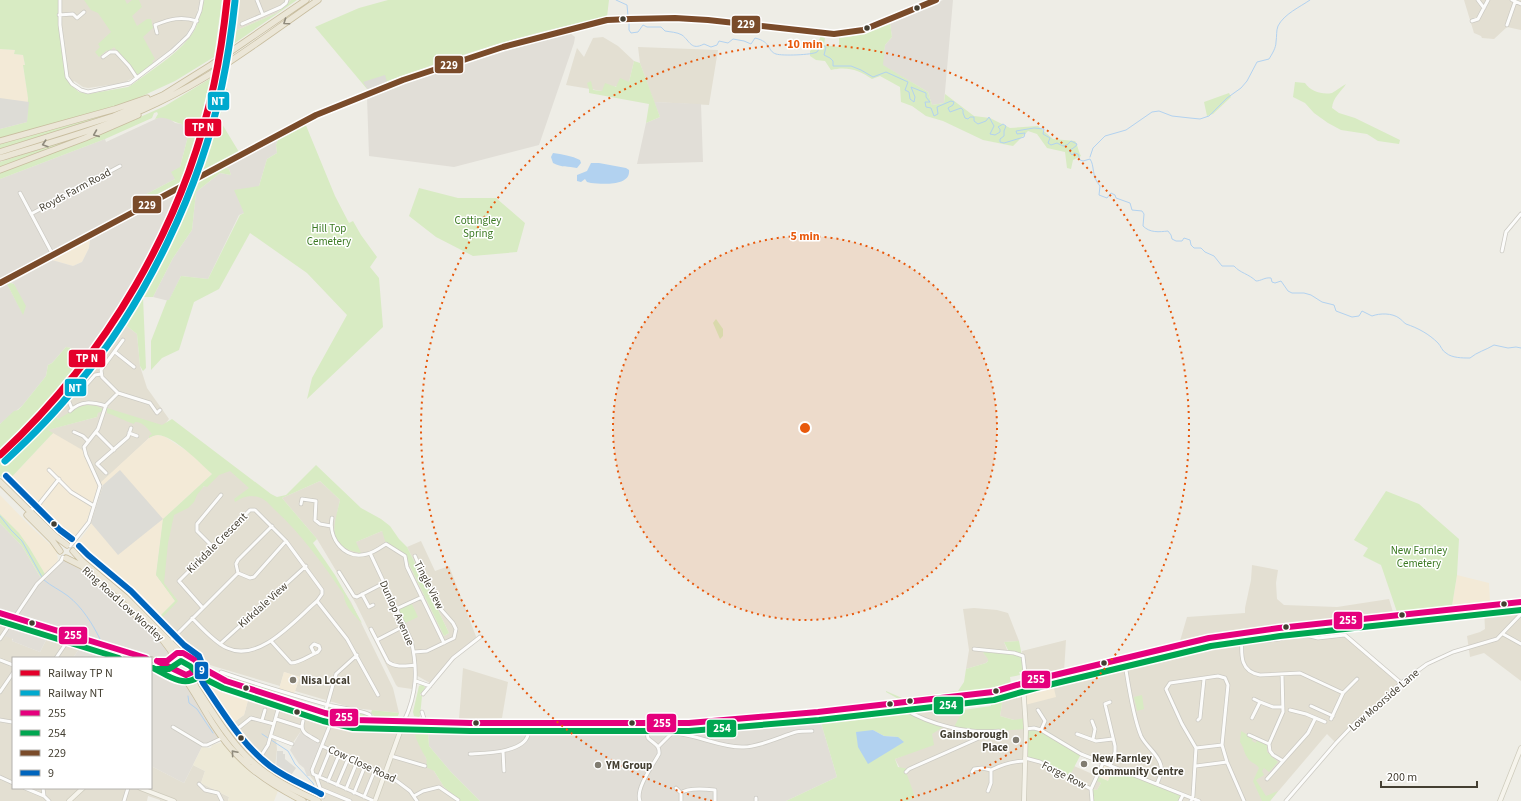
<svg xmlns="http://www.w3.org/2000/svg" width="1521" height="801" viewBox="0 0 1521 801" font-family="'Source Sans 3',sans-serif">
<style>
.residential{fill:#e3dfd2}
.commercial{fill:#f3ead7}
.industrial{fill:#e1ded7}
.education{fill:#ede9d7}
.green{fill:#d8ebc3;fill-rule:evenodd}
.parking{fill:#dddcd6}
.water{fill:#b2d2f0}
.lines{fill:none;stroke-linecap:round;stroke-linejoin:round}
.stream{stroke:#b2d2f0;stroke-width:1}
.street-casing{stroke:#cccac3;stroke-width:4.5}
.secondary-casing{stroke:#cecbbc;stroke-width:5.5}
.primary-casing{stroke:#d2cbb2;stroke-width:6}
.highway-casing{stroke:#c8bd9f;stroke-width:7}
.street{stroke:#fcfcfb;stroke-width:3}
.secondary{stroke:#f6f4ec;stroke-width:4}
.primary{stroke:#f0ede2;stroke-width:4.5}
.highway{stroke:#ebe6d7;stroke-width:5.5}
.bus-1-casing{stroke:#fff;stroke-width:9}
.bus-2-casing{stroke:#fff;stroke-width:9}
.bus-3-casing{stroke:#fff;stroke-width:9}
.bus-4-casing{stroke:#fff;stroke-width:9}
.bus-1{stroke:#e5007d;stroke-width:6}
.bus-2{stroke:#00a651;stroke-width:6}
.bus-3{stroke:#7a4b2a;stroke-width:6}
.bus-4{stroke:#0065bd;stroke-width:6}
.rail-1-casing{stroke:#fff;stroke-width:10}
.rail-2-casing{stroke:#fff;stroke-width:10}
.rail-1{stroke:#e4002b;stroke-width:7}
.rail-2{stroke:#00a9ce;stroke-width:7}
.oneway{stroke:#8f8a7c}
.ring{fill:none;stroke:#e8590c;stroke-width:2;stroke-dasharray:2 4}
.bus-dot{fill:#443f32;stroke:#fff;stroke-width:1.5}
.poi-dot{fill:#807c71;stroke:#fff;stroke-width:1.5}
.labels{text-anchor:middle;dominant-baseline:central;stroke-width:3;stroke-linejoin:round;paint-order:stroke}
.street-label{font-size:11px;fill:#443f32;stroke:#fff}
.park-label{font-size:11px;fill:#3b7922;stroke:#fff}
.poi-label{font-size:11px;font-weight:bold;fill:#443f32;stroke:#fff;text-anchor:start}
.centre{fill:#e8590c;stroke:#fff;stroke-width:2}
.ring-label{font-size:12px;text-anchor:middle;font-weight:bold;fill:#e8590c;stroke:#fff;stroke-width:3;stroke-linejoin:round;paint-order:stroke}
.line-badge{stroke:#fff;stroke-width:1.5}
.badge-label{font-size:11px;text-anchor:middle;font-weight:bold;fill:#fff}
</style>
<rect width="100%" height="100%" fill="#eeede6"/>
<!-- residential -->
<path class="residential" d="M60 0H200L196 17 191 27 182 41 180 40 168 52 139 74 124 83 88 88 83 87 74 81 72 84 68 80 61 37Z
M237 0H291L277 13 235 31Z
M1464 0H1521V30L1507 27 1494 39 1482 38 1481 36 1474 33Z
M603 37 618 46 634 61 629 82 602 91 566 85 577 48 584 57 593 38Z
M638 47 718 50 709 105 654 102 640 63Z
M118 319 137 334 140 366 147 388 169 419 156 435 149 438 100 484 47 430 97 417 98 411 58 419 50 408 73 382Z
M227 468 268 497 322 558 351 602 393 688 399 713 353 708 295 691 300 677 284 672 280 686 213 666 205 663 187 649H182L156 620 175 601 156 575 163 519Z
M320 481 340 500 337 513 351 544 382 531 405 556 444 636 449 633 438 610 430 590 425 583 407 547 421 541 435 571 449 566 477 639 453 658 430 683 414 674 412 689 398 687 396 685 356 604 317 539 282 498Z
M1252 565 1278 570 1276 583 1277 599 1284 605 1337 607 1389 599 1393 612 1239 630 1180 641 1187 617 1245 613V608L1251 580Z
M1521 605V681L1484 653 1470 657 1467 636 1480 632 1485 629 1484 609Z
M974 608 997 610 1008 613 1019 641 1004 642 1008 652 982 651 989 659 988 661 986 663 966 669 969 650 963 609Z
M0 618 12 621V641L40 652 51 630 85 640 73 658H13V788H151V766L184 783 193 765 205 771 201 783 229 797 228 801H160V800L148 796 147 801H0Z
M1345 622V635L1401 683 1377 706 1356 722 1336 743 1327 734 1270 801H1180L1081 754 1028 758 1069 777 1074 766 1097 776 1101 783 1097 790 1091 789 1092 801H908L915 796 895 759 912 752 916 717 904 709 901 702 961 695 963 710 955 727 1014 720 1000 716 1002 704 1001 690 1026 682 1022 651 1066 640 1064 672 1211 640Z
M463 668 508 682 502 718 459 719Z
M250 693 351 722 401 727H413L427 760 444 787 460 801H323L319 798V787L310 776 311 766 320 744 301 731 292 744 276 739 277 749 274 778 259 775 222 738 225 729 244 715Z"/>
<!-- commercial -->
<path class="commercial" d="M0 49 15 50 14 54 23 55 25 66H23L29 102 27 122 0 129Z
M90 240 89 248 82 262 73 266 52 260Z
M53 433 84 451 100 483 149 438 156 435 164 436 190 453 212 474 163 519 156 575 175 601 156 620 77 549 76 545 90 526 103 485 100 484 86 523 70 543 55 531 7 482Z
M0 495 30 526 56 550 58 559 57 562 45 574 29 547 19 533 0 514Z
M1457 575 1489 583 1490 602 1452 606Z
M200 672 218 682 250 693 244 715 227 727 196 680Z
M284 672 300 677 294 694 279 689Z
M1051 676 1056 697 1025 705 1023 684Z
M1103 763 1114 767 1108 781 1097 776Z"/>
<!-- industrial -->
<path class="industrial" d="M943 0H953L944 103 932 105 928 92 882 65 885 45 892 37 890 23Z
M570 33 575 37 574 43 539 145 454 167 369 156 367 97 460 64Z
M654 102 701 104 703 162 637 164 646 123 660 117Z
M160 117H165L170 119 175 123 182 124 188 136 180 167 175 179 137 199 140 205 0 280V179L105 139 106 142Z
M279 137 276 145 277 153 267 159 259 186 244 213 239 215 208 279 181 276 169 301 153 297 173 258 192 230 196 192 220 173 231 175 229 169 223 167Z
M176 194 168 216 154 247 130 289 108 325 88 351 66 347 52 363 48 365 46 376 22 406 0 424V288L7 284 23 314 14 284 11 283 52 260 73 266 82 262 89 248 90 240Z
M0 523 22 546 42 580 63 557 75 562 162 639 172 658 164 662 158 661 176 670 222 738 213 743 203 745 184 783 151 766V658H73L85 640 51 630 40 652 12 641 13 639 2 635 15 615 0 611Z
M819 716 837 777 786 801H480L451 772 429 746 428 730 427 725H646L733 723Z
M301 731 320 744 311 766 310 776H307L304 768 299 764 290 750Z"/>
<!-- education -->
<path class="education" d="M219 743H223L255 777 278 791 274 801H228L229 797 201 783 205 771 193 765 202 747 211 748 212 745Z"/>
<!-- green -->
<path class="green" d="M0 0H60L59 15 67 77 72 84V86L79 92 88 94 128 87 133 84C151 70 175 56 189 38 198 28 201 13 203 0H222L214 57 175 81 125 104 0 138V129L27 122 28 98 23 65H25L23 55 14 54 15 50 0 49Z
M84 0H125L127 4 132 0H139L142 7 132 16 137 26 147 19H151L153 28 143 37 155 59 152 61 154 63 139 74H137L114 47 108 52 107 50 99 57 95 52 100 47 98 44 111 32 98 13 91 10Z
M229 0H237L235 31 277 13 291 0H297L222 52Z
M388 0H609L607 17C525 33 445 59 367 89L315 27 359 8Z
M890 23 892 37 885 45 883 65 928 92 932 105 944 103 945 94 974 116 990 118 1010 128 1038 126 1053 139 1075 141C1078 145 1078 151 1081 156L1073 160 1071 169 1067 168 1065 152 1047 148 1037 134 1028 131 1013 146 983 140 943 121 926 116 912 106 901 102 900 87 880 76 872 79C859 70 847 66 831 70L825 61 816 60 810 56V51L817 44 821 36 825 38 824 45 839 47V38C857 37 873 30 890 23Z
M634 61 640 63 660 117 646 123 649 104 589 93V89L587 83 591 81 593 90 602 91 605 83 616 87 620 78 629 82Z
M211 78 197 133 180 184 140 205 137 199 175 179 171 172 180 167 188 136 182 124C171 122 166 115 155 119L158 114 157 112 154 113 152 118 105 139 0 179V173L113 129 165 106Z
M1295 82 1305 83C1310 91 1322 95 1332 93 1336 91 1342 86 1346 84 1341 92 1333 97 1332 108L1339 113 1355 118 1400 140 1399 144 1378 141 1367 134 1341 130 1328 123 1314 113 1305 103 1293 97Z
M224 83 228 91 219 119 239 152 188 178 205 128 216 84Z
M1229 93 1231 97 1213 114 1207 116 1204 102Z
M106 114 107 115 0 149V143Z
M305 123 335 196 349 223 353 221 361 235 377 257 370 267 379 278 383 327 307 399 312 378 347 315 307 273 250 233 219 289 194 302 179 350 162 358 151 370V341L167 300H169L181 276 208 279 240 215 244 213 234 190 259 186 267 159 277 153 276 145 279 137Z
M98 130 0 167V162Z
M223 167 229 169 231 175 220 173 196 192 192 230 173 258 153 297H143L146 368 143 371 140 366 137 334 118 319 158 249 183 189Z
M419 188 458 198H496L525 223 517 252 473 256 436 237 409 216Z
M11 283 14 284 26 306 23 315 7 284Z
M716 319 723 329V336L720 339 713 323Z
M66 347 88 351 35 415 0 448V424L14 411 18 410 22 406 46 376 48 365 52 363Z
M87 405 97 406 103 409 102 412H100L98 413 97 417 48 430 53 433 7 482 0 476V457L50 408 58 419 79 407Z
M107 408 162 425 172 419 271 494 277 497 286 495 316 465 361 508 381 519 390 526 399 539 407 547 425 583 430 590 438 610 449 633 444 636 405 556 386 544 382 531 356 542 361 553C325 547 334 526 340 500L320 481 282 498 317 539 313 543 335 575 362 623C355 617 344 605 344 595 324 565 302 535 275 510 271 506 266 500 261 498 251 494 244 496 235 502L234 499 249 488 230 471 219 475 207 487 204 486 197 495 194 502 188 508 174 515 168 543 164 583 178 601 158 622 156 620 175 601 156 575 163 519 212 474C200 463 174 436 158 435 155 435 152 436 149 438V436L152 434C147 428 143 422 135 422L134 424C125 421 116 416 107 413Z
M1386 491 1419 504 1459 539 1457 575 1452 606 1397 612 1381 565 1363 556 1368 548 1354 540Z
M0 514 19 533 29 547 45 574 41 578 22 546 0 523Z
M411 602 418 617 403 624 396 609Z
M1294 630V633L1279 638H1254V641H1245L1243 635Z
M1241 636V640L1239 642 1228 643V641L1219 642V644L1216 645 1211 640Z
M1019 641 1025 671 1019 672 1020 675 1010 677 1011 684 965 693 902 701 886 692V691L902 698 958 691 964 682 966 669 986 663 988 661V659L982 651 1009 652 1004 642Z
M231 676 274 690 275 692 272 694 253 686 229 680Z
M421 685H424L425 688 420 695 422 696 420 716 419 717 414 716 413 712 419 686Z
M1001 690 1002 704 1000 716 1014 720 1025 718 1026 729 1034 728 1041 730 1081 754 1069 777 1040 762 1025 758V729L984 732 954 727 963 710 991 706 989 692Z
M1142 695 1144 709 1137 711 1134 697Z
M902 705C907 717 935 722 946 725L932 734 934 745 895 759 898 767 909 769 906 772 915 797 908 801H786L837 777 819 716ZM873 730 884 736 898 737 858 747Z
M328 706 367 714 369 716 367 719 349 716 329 710Z
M372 710 399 713 398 716 376 718 371 713Z
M427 725 428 730 429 746 451 772 480 801H460L444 787 434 771 426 767C428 756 425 758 421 749 418 743 414 734 413 727Z
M1241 731 1253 738 1252 741 1256 743 1257 740 1267 745V752L1278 762 1269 772 1264 768 1262 771 1264 775 1256 780 1266 796 1278 791 1270 801H1262L1253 781 1259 768C1256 763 1250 763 1247 757 1243 751 1245 749 1240 742Z
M1114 767 1183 795 1180 801H1092L1091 789 1097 790 1101 783 1095 780 1097 776 1108 781Z"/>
<!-- parking -->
<path class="parking" d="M385 75 387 82 368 90 363 82Z
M0 98 29 102 27 122 0 129Z
M120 470 163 519 118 555 91 523 103 485Z
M277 751H283V754H285V759L296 768 287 781 276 774 278 771H276Z"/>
<!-- water -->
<path class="water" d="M553 153C562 154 572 156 580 160L581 163 577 168C568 166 562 168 553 163L551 157Z
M591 163H599L626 168 629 170C631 187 601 184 591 183L587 182 585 179 581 182 577 181V175L587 171Z
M873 730 884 736 898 737 904 742 868 764 858 747 856 732Z"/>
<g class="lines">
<!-- stream -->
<path class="stream" d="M616 0 627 5 628 16
M629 22V30L631 33 638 32 643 25 647 27H661L665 31C670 32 677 32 682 35 690 41 691 51 704 44L711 47 717 45 719 41 728 43 733 39 744 41 751 44 755 38C772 42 767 51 776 54 782 56 812 55 817 52L822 45 826 47 824 55 830 58 833 61V66H851L861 70 873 77 886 72 908 82 905 90 909 92 910 99 914 102 915 97 911 87 926 93V97L930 102H925L926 107 931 108 934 116 938 114 937 107 951 101 954 102 953 105 948 108 950 112 961 108 963 110V113L965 118 968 119 970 117H974V121L978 124 986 121 989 117 994 126 990 134 995 135 1000 132V129L998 127 1003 124 1006 126 1004 131V136L1000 139V142L1004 143 1024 137 1025 133 1017 134 1016 131 1034 128 1044 129 1043 134 1050 138 1048 143 1051 145 1057 143 1063 146 1067 145 1071 141 1077 144 1076 146 1069 151 1072 155 1074 153 1078 154 1080 160 1083 161 1090 159C1095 166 1091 176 1100 186L1099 195 1107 198 1111 193 1115 195 1116 198 1130 203 1132 210 1142 211 1144 214 1143 226C1150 233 1159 232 1168 231L1171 235 1172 239 1176 241H1182L1184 238 1190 240 1191 245 1194 248H1201L1205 252 1214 256 1222 266H1234C1240 273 1249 274 1256 281 1261 281 1265 277 1271 278L1272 282 1275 283 1281 281 1288 291 1292 293H1304L1311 295 1322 302 1334 305 1336 311 1352 317 1359 316 1362 311 1372 316C1380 313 1392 313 1399 318 1402 320 1403 322 1406 324 1418 328 1429 334 1438 343 1441 346 1442 351 1446 353 1452 358 1462 358 1470 358 1477 352 1486 350 1494 345L1508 348 1516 347 1521 348
M1090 157 1093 148 1105 136 1126 130 1152 112 1159 111 1172 116 1190 118 1200 119 1209 116 1227 98 1241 88 1247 81 1257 62 1269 59C1272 54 1276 48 1276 42 1277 36 1276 31 1278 26 1284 14 1300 7 1310 0
M0 516 11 530 22 541 42 577
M44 580C51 586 60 590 68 596 82 607 92 623 100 639L99 641
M100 647 103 658
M151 666 154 665
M188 696 189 703 197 709 213 733
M262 734 288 751 295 764 313 783 317 794"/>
<defs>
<path id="street" d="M60 0V25L67 77 72 84 81 90 88 92 130 83 172 51 188 36 193 28 200 11 202 0
M257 0 263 15
M1478 0 1484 8
M1512 0 1521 4
M59 15 73 14 77 18 84 12
M1472 21 1478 19 1488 0
M242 24 281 7 286 3 287 0
M1507 25 1515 2
M157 33 155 25C170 19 181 16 197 21
M103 57 110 52H116L129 66 137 78
M20 193 53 255
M31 214 120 166
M1502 251 1506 232 1521 214
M123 340 101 370 102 377 118 393 150 403 157 413 160 410
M115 352 134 367
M84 382 87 384 95 375 101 374
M68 399 72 409
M70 411C81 400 92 402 106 406
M74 432 83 436 88 441
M96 432 114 450
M129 433 137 436
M49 470 71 492 94 506
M106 473 97 464 128 437 131 428
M301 504 302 499 316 501 315 520 320 524 331 526
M29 510 36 508 59 479
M332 518C328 539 345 560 367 554 373 553 380 548 386 544L405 556 407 567 444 643
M70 546 89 522 100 486 86 455 84 447 98 429 106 405 118 393
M213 547 197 531V524L221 495
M370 553 411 640C418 669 417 694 404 721
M339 572 354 596 357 597 384 583
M238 573 250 578 254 577 286 541
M238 573 236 564 238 560 272 526
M362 594 369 607 373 605
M317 601 347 639 378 695
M396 609 422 597
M192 618C202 628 214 642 227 648 259 663 294 621 317 601L322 594V590L286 541 255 510H250L179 581 202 607
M1295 626 1297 633 1318 638 1345 635 1401 683
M371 629 388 662C396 668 405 666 415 665
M1242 632C1242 650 1237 671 1260 675L1300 673 1343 693
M1503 634 1521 644
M0 639 37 584 61 561 63 557
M377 640 404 626
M170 641 238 573
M271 641 291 663C300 663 310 655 318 652L320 649 319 646 314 644 311 647 314 653
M220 644 306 566
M974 649 1014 653 1023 656 1026 682
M414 652 427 651 454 638 456 629 453 623 438 606 433 592 423 575 415 556
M1157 652 1162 653 1279 639 1297 633
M56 658 71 636
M1124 658C1128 681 1132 714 1141 736 1146 747 1159 754 1161 766 1163 773 1159 778 1157 784
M0 660 13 665
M221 672C256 684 293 695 328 705 337 707 366 711 370 715L371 722
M1282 674 1283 712 1269 744 1270 751 1273 755 1283 761
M416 681 430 686
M0 692 13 673
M423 694 453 658 480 637
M1254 699 1260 702
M901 702 904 709C931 725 967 734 999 731
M1110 702 1105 704 1115 746V752L1110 766
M1311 706 1333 716
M1038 710 1045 721 1041 730
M1290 710 1306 714 1325 722
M422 712 425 722
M325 713 336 674 357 655
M334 715 312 770 313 774 374 801
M1252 718 1260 702 1273 707H1283
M276 719 301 727
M1331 719 1343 693 1357 679
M0 720 12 722
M262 720 265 710
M1198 720 1200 718 1204 679
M303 721C299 734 309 735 318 741
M1092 721 1095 729 1093 739
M173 727 203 745H207L222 738
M233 727 236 730 251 718 274 724
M1026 729 1034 728 1041 730 1081 754 1199 801
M1077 734 1096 741 1113 739
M1249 735 1269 744
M271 736 292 744
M322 746 394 779 410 791 417 801
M659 746 672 733C696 734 718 747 742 747 757 748 782 736 796 732 801 731 807 731 812 731
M1196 748 1222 745
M503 751 504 771
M470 754C485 753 523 753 528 735 529 731 528 726 528 722
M391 756 425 766
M1025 758 1040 762 1091 789 1092 801
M1196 766 1227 762
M271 767 264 761 261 756 268 745 281 699
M906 772 909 769 979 738 995 734V732
M972 772 974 769 982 768 991 770
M316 776 323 797
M0 777 13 783
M319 777 330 750
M1267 779 1308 733 1315 719
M328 781 339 755
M199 784 205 790 218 793 222 801
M337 785 348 759
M25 788 44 796
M43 788 44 796 49 801
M676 788 681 793
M321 789 350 801
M346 789 357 762
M1091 789 1103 763
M988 791 991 783V770C1003 764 1012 761 1025 761
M354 793 365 766
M414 796 423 791 439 787 458 800
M364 797 375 770
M124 801 128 788
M640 801C635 789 653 765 659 754 660 745 654 744 648 738L645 723
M681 801V793C688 787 706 789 715 790V801
M756 801V798
M1180 801 1183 795
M1191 801 1193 796 1196 748 1182 724 1166 689 1170 683 1218 676 1225 678 1228 685 1222 745 1227 762 1244 801
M1286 801 1336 743 1356 722 1377 706 1401 683 1427 664 1453 652 1497 639 1521 614"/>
<path id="secondary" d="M1023 684 1026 729 1024 801
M140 788 174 801
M69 801 83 788
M375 801 404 721
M1500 801 1521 748"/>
<path id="primary" d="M0 283 316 115 403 80 503 47 607 20 630 19 675 18 708 20 834 34 863 30 914 10 936 0
M0 613 146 658
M191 658 206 670 226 681 325 713 354 720 470 723 551 722 689 723 818 712 993 692 1034 680 1209 638 1279 628 1521 602
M151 659 176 670"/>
<path id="highway" d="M0 141 115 109 147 98
M0 152 114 116 163 95 211 65 306 0
M0 158C52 142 108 127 157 103 215 76 266 36 318 0
M0 170 85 138 138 115
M0 482 55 536 67 545
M27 515 52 540 60 551
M73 551 82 561 125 597 179 651C186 655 193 659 195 667 190 683 174 670 171 660L175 654 183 653
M66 558 82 566 162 639 171 651 172 657
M193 671V680L196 687C212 711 227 737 247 757 267 777 293 790 318 801
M180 672C193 688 202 707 213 724 237 762 264 781 303 801"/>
</defs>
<!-- street casing -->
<use href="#street" class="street-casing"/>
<!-- secondary casing -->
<use href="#secondary" class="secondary-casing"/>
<!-- primary casing -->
<use href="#primary" class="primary-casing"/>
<!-- highway casing -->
<use href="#highway" class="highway-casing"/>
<!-- street -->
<use href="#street" class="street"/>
<!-- secondary -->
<use href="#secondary" class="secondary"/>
<!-- primary -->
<use href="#primary" class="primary"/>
<!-- highway -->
<use href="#highway" class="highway"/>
<defs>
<path id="bus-1" d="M0 613 146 658
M157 661H167L177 653H183L195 660 206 670 226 681 325 713 354 720 470 723H689L818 712 993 692 1034 680 1209 638 1279 628 1521 602
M157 661 186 675 197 670H206"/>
<path id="bus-2" d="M0 621 119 658
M153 668C167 675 183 688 198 677
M157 669H169L181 661 190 666 201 677 223 688 323 721 353 728 470 731H689L819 720 994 700 1036 688 1211 646 1280 636 1521 610"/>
<path id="bus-3" d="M0 283 316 115 403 80 503 47 607 20 630 19 675 18 708 20 834 34 863 30 936 0"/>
<path id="bus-4" d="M6 476 60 530 72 539
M79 546 88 555 131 591 184 645 199 656 203 666 200 676 203 683C223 712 242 745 270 766 286 778 304 785 321 794"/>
</defs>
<!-- bus-1 casing -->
<use href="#bus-1" class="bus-1-casing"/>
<!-- bus-2 casing -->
<use href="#bus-2" class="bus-2-casing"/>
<!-- bus-3 casing -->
<use href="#bus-3" class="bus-3-casing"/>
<!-- bus-4 casing -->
<use href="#bus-4" class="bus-4-casing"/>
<!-- bus-1 -->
<use href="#bus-1" class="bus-1"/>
<!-- bus-2 -->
<use href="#bus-2" class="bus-2"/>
<!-- bus-3 -->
<use href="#bus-3" class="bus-3"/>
<!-- bus-4 -->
<use href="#bus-4" class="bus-4"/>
<defs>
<path id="rail-1" d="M0 455C106 357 184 225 214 84 220 56 224 28 227 0"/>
<path id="rail-2" d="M5 461C31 437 56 412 78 384 145 303 201 188 222 85 228 57 232 29 235 1"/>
</defs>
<!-- rail-1 casing -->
<use href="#rail-1" class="rail-1-casing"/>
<!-- rail-2 casing -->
<use href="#rail-2" class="rail-2-casing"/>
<!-- rail-1 -->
<use href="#rail-1" class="rail-1"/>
<!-- rail-2 -->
<use href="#rail-2" class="rail-2"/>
</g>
<!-- one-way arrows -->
<defs><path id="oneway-chevron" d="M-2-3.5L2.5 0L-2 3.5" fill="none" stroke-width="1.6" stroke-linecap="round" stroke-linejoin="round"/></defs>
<g class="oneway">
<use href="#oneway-chevron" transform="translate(286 22) rotate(145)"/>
<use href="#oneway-chevron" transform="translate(96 134) rotate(158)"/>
<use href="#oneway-chevron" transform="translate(45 144) rotate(162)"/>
<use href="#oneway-chevron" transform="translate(234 753) rotate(-131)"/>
</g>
<!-- distance rings -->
<circle cx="805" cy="428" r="192" fill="#e8590c" fill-opacity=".12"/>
<g class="ring">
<circle cx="805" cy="428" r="192"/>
<path d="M712 801A384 384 0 1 1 898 801"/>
</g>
<!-- markers -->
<g class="bus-dot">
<circle cx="917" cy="8" r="3.5"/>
<circle cx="623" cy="19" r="3.5"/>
<circle cx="867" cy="28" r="3.5"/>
<circle cx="54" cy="524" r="3.5"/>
<circle cx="1504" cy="604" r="3.5"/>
<circle cx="1402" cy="615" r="3.5"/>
<circle cx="32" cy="623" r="3.5"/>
<circle cx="1286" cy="627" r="3.5"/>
<circle cx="1104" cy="663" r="3.5"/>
<circle cx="246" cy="688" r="3.5"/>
<circle cx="996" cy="691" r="3.5"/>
<circle cx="910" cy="701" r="3.5"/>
<circle cx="890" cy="704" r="3.5"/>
<circle cx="297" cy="712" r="3.5"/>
<circle cx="476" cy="723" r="3.5"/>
<circle cx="632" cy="723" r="3.5"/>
<circle cx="241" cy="738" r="3.5"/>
</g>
<g class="poi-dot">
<circle cx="293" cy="680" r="4"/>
<circle cx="1016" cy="740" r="4"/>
<circle cx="1084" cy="764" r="4"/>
<circle cx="598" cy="765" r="4"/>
</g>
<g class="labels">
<!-- street labels -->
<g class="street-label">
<text transform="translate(75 190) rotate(-28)">Royds Farm Road</text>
<text transform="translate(217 543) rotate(-45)">Kirkdale Crescent</text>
<text transform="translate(429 585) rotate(63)">Tingle View</text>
<text transform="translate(123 604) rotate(42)">Ring Road Low Wortley</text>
<text transform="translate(263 605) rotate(-42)">Kirkdale View</text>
<text transform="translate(397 613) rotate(66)">Dunlop Avenue</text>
<text transform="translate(1384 700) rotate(-41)">Low Moorside Lane</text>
<text transform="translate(362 764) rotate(25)">Cow Close Road</text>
<text transform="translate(1064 775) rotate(27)">Forge Row</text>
</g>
<!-- park labels -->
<g class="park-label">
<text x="478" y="220">Cottingley<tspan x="478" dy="13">Spring</tspan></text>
<text x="329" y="228">Hill Top<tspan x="329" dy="13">Cemetery</tspan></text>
<text x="1419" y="550">New Farnley<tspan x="1419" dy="13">Cemetery</tspan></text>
</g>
<!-- poi labels -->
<g class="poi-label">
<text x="301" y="680">Nisa Local</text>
<text x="1008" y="734" text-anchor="end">Gainsborough<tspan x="1008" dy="13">Place</tspan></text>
<text x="1092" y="758">New Farnley<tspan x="1092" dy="13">Community Centre</tspan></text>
<text x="606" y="765">YM Group</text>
</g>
</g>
<circle cx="805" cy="428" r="6" class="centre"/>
<g class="ring-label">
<text x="805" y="48">10 min</text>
<text x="805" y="240">5 min</text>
</g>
<g class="line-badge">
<rect x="731" y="15" width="30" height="19" rx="4" fill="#7a4b2a"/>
<rect x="434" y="55" width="30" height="19" rx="4" fill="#7a4b2a"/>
<rect x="207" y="91" width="23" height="20" rx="4" fill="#00a9ce"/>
<rect x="184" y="118" width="38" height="19" rx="4" fill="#e4002b"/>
<rect x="132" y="195" width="30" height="19" rx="4" fill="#7a4b2a"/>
<rect x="68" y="349" width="38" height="19" rx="4" fill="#e4002b"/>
<rect x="64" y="378" width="23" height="19" rx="4" fill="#00a9ce"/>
<rect x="1333" y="611" width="30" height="19" rx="4" fill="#e5007d"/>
<rect x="58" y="626" width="30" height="19" rx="4" fill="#e5007d"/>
<rect x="194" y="661" width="15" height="19" rx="4" fill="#0065bd"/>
<rect x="1021" y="670" width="30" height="19" rx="4" fill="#e5007d"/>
<rect x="933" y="696" width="31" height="19" rx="4" fill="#00a651"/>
<rect x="329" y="708" width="30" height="19" rx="4" fill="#e5007d"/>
<rect x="646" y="713" width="31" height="20" rx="4" fill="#e5007d"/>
<rect x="706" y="719" width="31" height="19" rx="4" fill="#00a651"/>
</g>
<g class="badge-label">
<text x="746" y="28">229</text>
<text x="449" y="69">229</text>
<text x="218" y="105">NT</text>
<text x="203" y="131">TP N</text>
<text x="147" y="209">229</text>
<text x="87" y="362">TP N</text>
<text x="75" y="392">NT</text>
<text x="1348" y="624">255</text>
<text x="73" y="639">255</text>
<text x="202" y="674">9</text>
<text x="1036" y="683">255</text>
<text x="948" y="709">254</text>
<text x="344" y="721">255</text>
<text x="662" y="727">255</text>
<text x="722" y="732">254</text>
</g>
<!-- legend -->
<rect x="12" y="657" width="140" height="132" fill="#ffffff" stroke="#b4b2ad"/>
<rect x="20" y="670" width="20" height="6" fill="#e4002b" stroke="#b4b2ad"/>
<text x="48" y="677" font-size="12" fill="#443f32">Railway TP N</text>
<rect x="20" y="690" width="20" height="6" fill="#00a9ce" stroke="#b4b2ad"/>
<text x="48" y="697" font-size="12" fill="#443f32">Railway NT</text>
<rect x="20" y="710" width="20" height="6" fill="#e5007d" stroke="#b4b2ad"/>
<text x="48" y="717" font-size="12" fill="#443f32">255</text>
<rect x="20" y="730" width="20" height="6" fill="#00a651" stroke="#b4b2ad"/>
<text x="48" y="737" font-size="12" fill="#443f32">254</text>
<rect x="20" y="750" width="20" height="6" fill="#7a4b2a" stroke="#b4b2ad"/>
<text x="48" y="757" font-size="12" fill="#443f32">229</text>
<rect x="20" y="770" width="20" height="6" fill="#0065bd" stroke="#b4b2ad"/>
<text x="48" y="777" font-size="12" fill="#443f32">9</text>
<!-- scale -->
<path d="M1381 781v6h96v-6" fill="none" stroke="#443f32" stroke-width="2"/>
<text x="1387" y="781" font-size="12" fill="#443f32" stroke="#ffffff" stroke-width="3" paint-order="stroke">200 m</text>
</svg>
